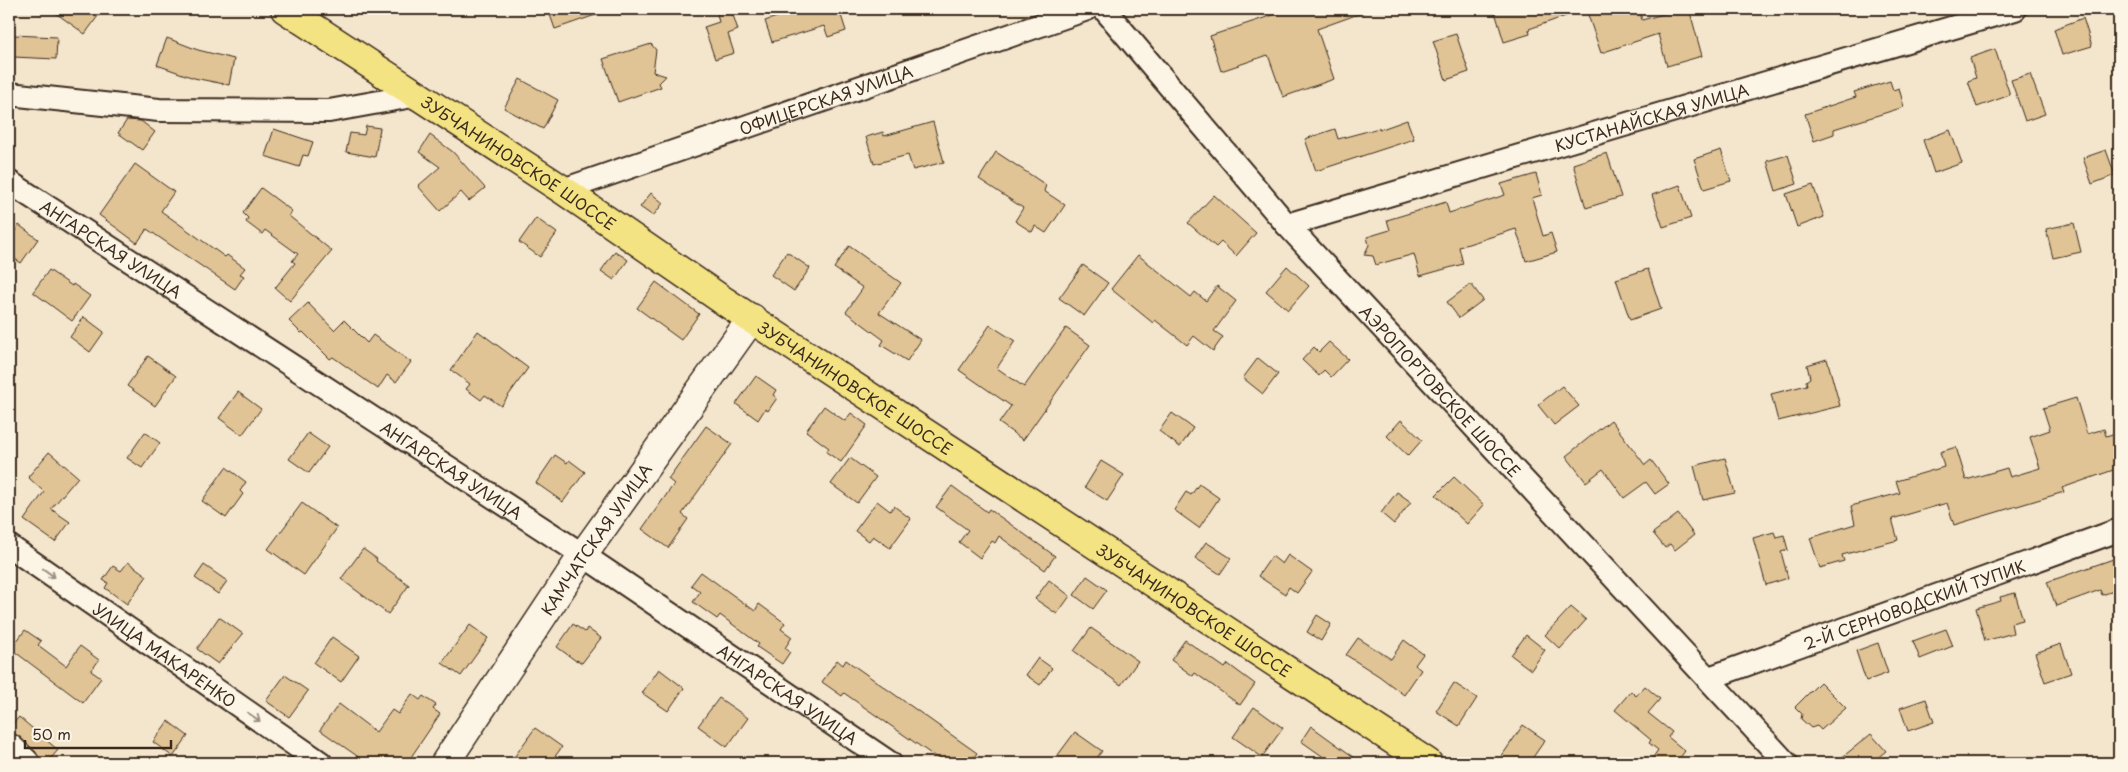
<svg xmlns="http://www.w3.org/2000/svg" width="2128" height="772" viewBox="0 0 2128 772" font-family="'Playpen Sans',sans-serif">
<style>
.building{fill:#e0c495;stroke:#3b2a1e}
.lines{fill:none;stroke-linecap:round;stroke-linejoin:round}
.street-casing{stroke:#3b2a1e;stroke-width:26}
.secondary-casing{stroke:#3b2a1e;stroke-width:31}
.primary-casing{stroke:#3b2a1e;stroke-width:31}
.street{stroke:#fcf5e5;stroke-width:22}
.secondary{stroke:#fcf5e5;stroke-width:28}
.primary{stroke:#f4e382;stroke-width:28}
.oneway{stroke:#9c9082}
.labels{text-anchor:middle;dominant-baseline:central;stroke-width:4.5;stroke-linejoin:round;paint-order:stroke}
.street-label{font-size:16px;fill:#3b2a1e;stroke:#fcf5e5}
</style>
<rect width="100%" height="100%" fill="#f4e6cd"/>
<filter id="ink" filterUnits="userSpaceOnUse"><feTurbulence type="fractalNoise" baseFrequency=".02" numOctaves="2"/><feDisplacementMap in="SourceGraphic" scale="10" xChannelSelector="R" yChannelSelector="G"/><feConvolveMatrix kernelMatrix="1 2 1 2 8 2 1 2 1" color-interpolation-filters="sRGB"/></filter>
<g filter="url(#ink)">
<!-- building -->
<path class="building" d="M50 9H103L85 34Z
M548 9H606L607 11 555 29Z
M731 9 738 30 728 34 734 53 715 59 704 27 719 22 717 14Z
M789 9H839L846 31 828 37 824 26 772 42 765 21 791 12Z
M1291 9H1367V11L1317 29 1334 79 1283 97 1268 55 1221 71 1210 36Z
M1507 9H1579L1580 11 1529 29 1530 34 1504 42 1495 12Z
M1586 9H1604L1605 14 1621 9H1639L1642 20 1681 9 1683 14 1690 12 1702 56 1667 66 1658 34 1601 53Z
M2083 18 2092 46 2062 55 2054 29Z
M1456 34 1469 72 1446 80 1433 41Z
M14 35 57 37 56 59 13 57Z
M167 38 198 50 234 59 229 85 194 78 157 65Z
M651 44 656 50 653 72 666 76 659 83 661 87 618 102 603 59Z
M1995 49 2010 95 1977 107 1968 81 1976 78 1970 58Z
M2030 74 2045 114 2025 121 2011 80Z
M520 79 558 100 543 129 504 108Z
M1890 81 1893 90 1899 88 1904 107 1834 129V134L1814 141 1805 114 1856 97 1854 92Z
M127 120 141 121 155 132 142 150 118 133Z
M1407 120 1414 139 1316 171 1305 139 1335 129 1338 139 1379 128V130Z
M933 122 944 162 913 170 908 155 874 164 866 137 883 132 884 136Z
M366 126 380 128 375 157 346 152 350 133 364 135Z
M274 129 313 142 308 156 303 155 299 167 265 156Z
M1950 130 1962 163 1934 173 1923 140Z
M430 135 453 152 485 188 469 201 461 192 440 211 418 186 440 167 419 152Z
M1721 150 1731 181 1704 189 1694 159Z
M2106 150 2115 175 2092 184 2083 158Z
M996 152 1046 185 1044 191 1065 205 1046 233 1035 226 1032 232 1015 221 1023 208 979 179Z
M1607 153 1621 197 1586 208 1573 164Z
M1788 155 1797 184 1776 191 1767 161Z
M135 164 174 192 161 211 225 257 227 255 245 268 240 274 244 276 235 289 147 229 137 243 99 215Z
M1536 174 1542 195 1532 198 1543 236 1551 233 1557 252 1526 261 1516 229 1459 247 1463 264 1420 276 1414 254 1376 265 1373 256 1364 255 1369 245 1367 237 1390 230 1387 220 1446 202 1449 213 1505 195 1501 184Z
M1680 185 1691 218 1663 227 1652 195Z
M1813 185 1824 217 1797 227 1786 194Z
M261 188 292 211 289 216 332 251 290 301 275 288 295 263 292 261 298 254 265 230 262 234 246 222 248 218 243 213Z
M651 193 663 203 653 216 640 207Z
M1214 195 1256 233 1236 256 1221 242 1216 247 1188 223Z
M536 218 557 233 540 257 519 242Z
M2074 223 2081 252 2053 258 2046 229Z
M19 225 38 239 21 263 9 255V239Z
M849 246 901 283 879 313 921 340 907 361 881 345 884 340 846 312 863 288 834 268Z
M615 251 628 260 614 280 601 271Z
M787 252 810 268 794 291 771 275Z
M1138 255 1191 297 1195 292 1206 301 1217 286 1236 301 1214 331 1223 337 1213 351 1194 336 1187 345 1155 320 1153 323 1111 289Z
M1083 265 1108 283 1084 316 1059 298Z
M1287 266 1309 286 1288 310 1266 291Z
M1648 269 1661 309 1630 320 1616 279Z
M49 270 72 286 73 284 90 296 72 321 33 292Z
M656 282 699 314 681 340 637 308Z
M1471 284 1483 300 1459 318 1447 302Z
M308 303 334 330 344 320 367 343 373 335 411 362 396 382 387 375 378 389 333 357 330 359 303 332 301 333 289 321Z
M84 317 104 332 90 352 70 337Z
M990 325 1015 341 997 368 1024 387 1066 328 1090 345 1023 440 999 423 1011 406 959 370Z
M478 331 528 368 501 406 485 395 481 400 466 389 470 384 451 370Z
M1329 342 1348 359 1331 377 1324 370 1319 376 1302 360 1314 347 1319 352Z
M148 356 176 376 155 406 127 386Z
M1258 358 1278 374 1263 394 1243 378Z
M1827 359 1840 406 1778 421 1771 394 1807 385 1806 381 1810 378 1807 365Z
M756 376 776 390 773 395 777 398 768 411 765 409 758 420 736 404Z
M1562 386 1579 406 1554 425 1538 405Z
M238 392 261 409 242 435 219 418Z
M2076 398 2087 434 2104 429 2106 436 2119 432V468L2062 488 2064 492 1954 525 1947 503 1892 519 1898 540 1842 555 1844 561 1820 568 1810 538 1855 524 1851 506 1900 493 1896 481 1944 467 1940 452 1956 447 1966 480 2007 468 2010 477 2040 468 2030 437 2050 430 2043 408Z
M824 406 845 421 851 413 867 425 841 462 826 452 829 448 806 431Z
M1172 413 1193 428 1180 447 1159 431Z
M1401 420 1422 440 1408 456 1387 436Z
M1611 420 1645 465 1651 460 1669 484 1655 494 1646 482 1624 498 1603 469 1586 482 1566 456Z
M706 426 732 444 682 514 688 519 668 548 642 529 674 484 668 479Z
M145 432 160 443 142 468 127 458Z
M308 433 328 447 309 473 289 459Z
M49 452 78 477 51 509 70 522 55 542 24 520 44 492 28 477Z
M555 455 567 463 569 460 585 472 563 502 536 483Z
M850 458 876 477 857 503 831 484Z
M1725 458 1735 493 1703 500 1694 466Z
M1101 461 1124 475 1107 501 1085 487Z
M226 467 246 482 240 491 243 494 226 518 202 501Z
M1454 477 1484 505 1467 524 1436 495Z
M1199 484 1219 498 1199 528 1174 510 1186 492 1191 495Z
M952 486 987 512 989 509 1055 556 1045 570 999 536 995 543 992 541 980 558 959 542 968 530 936 507Z
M1397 492 1411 502 1394 524 1381 513Z
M877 501 890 511 894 506 911 519 890 548 873 536 869 541 855 531Z
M302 503 337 528 304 575 268 549Z
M1678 514 1694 535 1675 550 1670 544 1665 548 1653 533Z
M1774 532 1776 537 1784 535 1788 550 1781 552 1788 578 1766 585 1753 538Z
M1206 542 1231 558 1220 574 1195 558Z
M363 549 377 559 376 561 409 585 388 614 341 579Z
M1288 555 1312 572 1297 593 1289 587 1285 594 1258 576 1272 556 1282 564Z
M2119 557V589L2102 595 2100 590 2056 606 2047 582Z
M128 562 147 576 127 604 105 588 108 583 103 580 113 566 121 571Z
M204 565 227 581 218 594 195 578Z
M701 572 755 611 759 604 785 623 781 629 792 637 785 648 790 652 782 664 757 647 759 644 720 615 717 619 693 602 700 592 691 585Z
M1087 576 1107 590 1093 609 1074 595Z
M1049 580 1070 596 1057 614 1035 599Z
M2015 593 2023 620 2011 623 2013 633 1985 641 1976 608 2001 601 2000 597Z
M1571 607 1586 620 1560 649 1545 635Z
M1317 615 1331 624 1321 641 1307 632Z
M219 617 243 634 218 664 197 649Z
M573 624 585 632 587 628 601 638 582 663 577 660 576 661 557 647Z
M470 625 488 638 461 676 442 663Z
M1091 628 1138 661 1121 685 1074 651Z
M1946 629 1953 646 1920 659 1913 641Z
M25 630 41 641 38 645 66 666 80 646 99 660 91 671 101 678 83 703 11 649Z
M1526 635 1545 650 1531 670 1511 655Z
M332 637 359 656 341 682 314 663Z
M1358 638 1391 659 1404 640 1423 654 1415 665 1421 670 1404 695 1379 676 1346 655Z
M1185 640 1225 668 1228 664 1255 684 1240 705 1195 673 1193 676 1171 660Z
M1878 643 1888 673 1866 681 1856 651Z
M2061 644 2071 673 2045 682 2035 653Z
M1038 658 1052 668 1040 685 1026 675Z
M837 660 843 665 846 660 977 753 970 763H944L844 693 842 696 822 682Z
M659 669 684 688 668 711 642 693Z
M285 675 308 691 289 717 266 701Z
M1820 682 1846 708 1821 730 1817 726 1811 728 1801 719 1802 714 1795 707Z
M1454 683 1477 698 1459 726 1436 711Z
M1645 686 1660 699 1648 713 1672 732 1668 737 1685 751 1676 763H1649L1658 750 1649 743 1651 740 1615 710 1631 691 1636 696Z
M412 694 420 700 423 696 436 705 433 709 440 714 407 763H367L320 730 339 704 376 732 392 710 398 714Z
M719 698 748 718 727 747 698 726Z
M1926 699 1934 722 1908 731 1900 708Z
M1254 707 1283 728 1262 757 1233 737Z
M19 717 58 750 47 763H40L36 752 19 736 9 733V728Z
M168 721 188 736 173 757 153 742Z
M1523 725 1545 740 1529 763H1511L1501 757Z
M1311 726 1362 763H1332L1301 741Z
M535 728 562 747 550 763H510Z
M1075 732 1102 751 1093 763H1052Z
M1871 734 1886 751 1871 763H1835Z"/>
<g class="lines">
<defs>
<g id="street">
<path id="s1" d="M1104 9 1287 225 1786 763"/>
<path d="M9 94 159 110 329 111 418 95"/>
<path id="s2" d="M9 182 583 555 890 763"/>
<path id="s3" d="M563 190 1087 9"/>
<path id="s4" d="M1287 225 2015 9"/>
<path id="s5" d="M9 546 321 763"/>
<path id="s6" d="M1709 678 2119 530"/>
</g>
<g id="secondary">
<path d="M9 748 25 763"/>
<path id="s7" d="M445 763 583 555 752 318"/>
</g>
<g id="primary">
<path id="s8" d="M285 9 563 190 724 301 1428 763"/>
</g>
</defs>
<!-- street casing -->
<use href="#street" class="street-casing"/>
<!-- secondary casing -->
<use href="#secondary" class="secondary-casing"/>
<!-- primary casing -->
<use href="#primary" class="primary-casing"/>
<!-- street -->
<use href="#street" class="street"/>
<!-- secondary -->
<use href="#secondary" class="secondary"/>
<!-- primary -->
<use href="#primary" class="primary"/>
</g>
<!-- one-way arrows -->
<defs><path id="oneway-shaft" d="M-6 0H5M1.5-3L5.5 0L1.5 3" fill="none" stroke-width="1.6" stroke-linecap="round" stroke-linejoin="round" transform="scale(1.25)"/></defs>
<g class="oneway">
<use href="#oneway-shaft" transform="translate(49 573) rotate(36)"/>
<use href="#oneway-shaft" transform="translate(254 717) rotate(35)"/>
</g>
</g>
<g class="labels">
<!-- street labels -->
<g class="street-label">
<text stroke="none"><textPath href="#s3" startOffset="278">ОФИЦЕРСКАЯ УЛИЦА</textPath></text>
<text stroke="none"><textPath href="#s4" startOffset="380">КУСТАНАЙСКАЯ УЛИЦА</textPath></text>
<text stroke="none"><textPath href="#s8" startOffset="280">ЗУБЧАНИНОВСКОЕ ШОССЕ</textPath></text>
<text stroke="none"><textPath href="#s2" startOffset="122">АНГАРСКАЯ УЛИЦА</textPath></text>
<text stroke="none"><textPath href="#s8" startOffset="685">ЗУБЧАНИНОВСКОЕ ШОССЕ</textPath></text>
<text stroke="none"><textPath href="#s1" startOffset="509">АЭРОПОРТОВСКОЕ ШОССЕ</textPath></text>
<text stroke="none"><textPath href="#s2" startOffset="528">АНГАРСКАЯ УЛИЦА</textPath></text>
<text stroke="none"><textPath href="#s7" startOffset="270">КАМЧАТСКАЯ УЛИЦА</textPath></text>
<text stroke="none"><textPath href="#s6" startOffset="218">2-Й СЕРНОВОДСКИЙ ТУПИК</textPath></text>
<text stroke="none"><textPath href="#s8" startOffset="1090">ЗУБЧАНИНОВСКОЕ ШОССЕ</textPath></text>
<text stroke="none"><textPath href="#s5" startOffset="190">УЛИЦА МАКАРЕНКО</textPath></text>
<text stroke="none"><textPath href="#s2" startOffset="932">АНГАРСКАЯ УЛИЦА</textPath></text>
</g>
</g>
<!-- margin -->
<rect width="2128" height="772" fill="none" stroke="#fcf5e5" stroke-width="30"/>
<rect x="15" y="15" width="2098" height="742" fill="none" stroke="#3b2a1e" stroke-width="2" filter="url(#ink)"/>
<!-- scale -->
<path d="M25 740v8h146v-8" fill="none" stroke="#3b2a1e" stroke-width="2.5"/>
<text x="32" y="740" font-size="15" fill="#3b2a1e" stroke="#fcf5e5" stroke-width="4" paint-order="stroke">50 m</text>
</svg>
